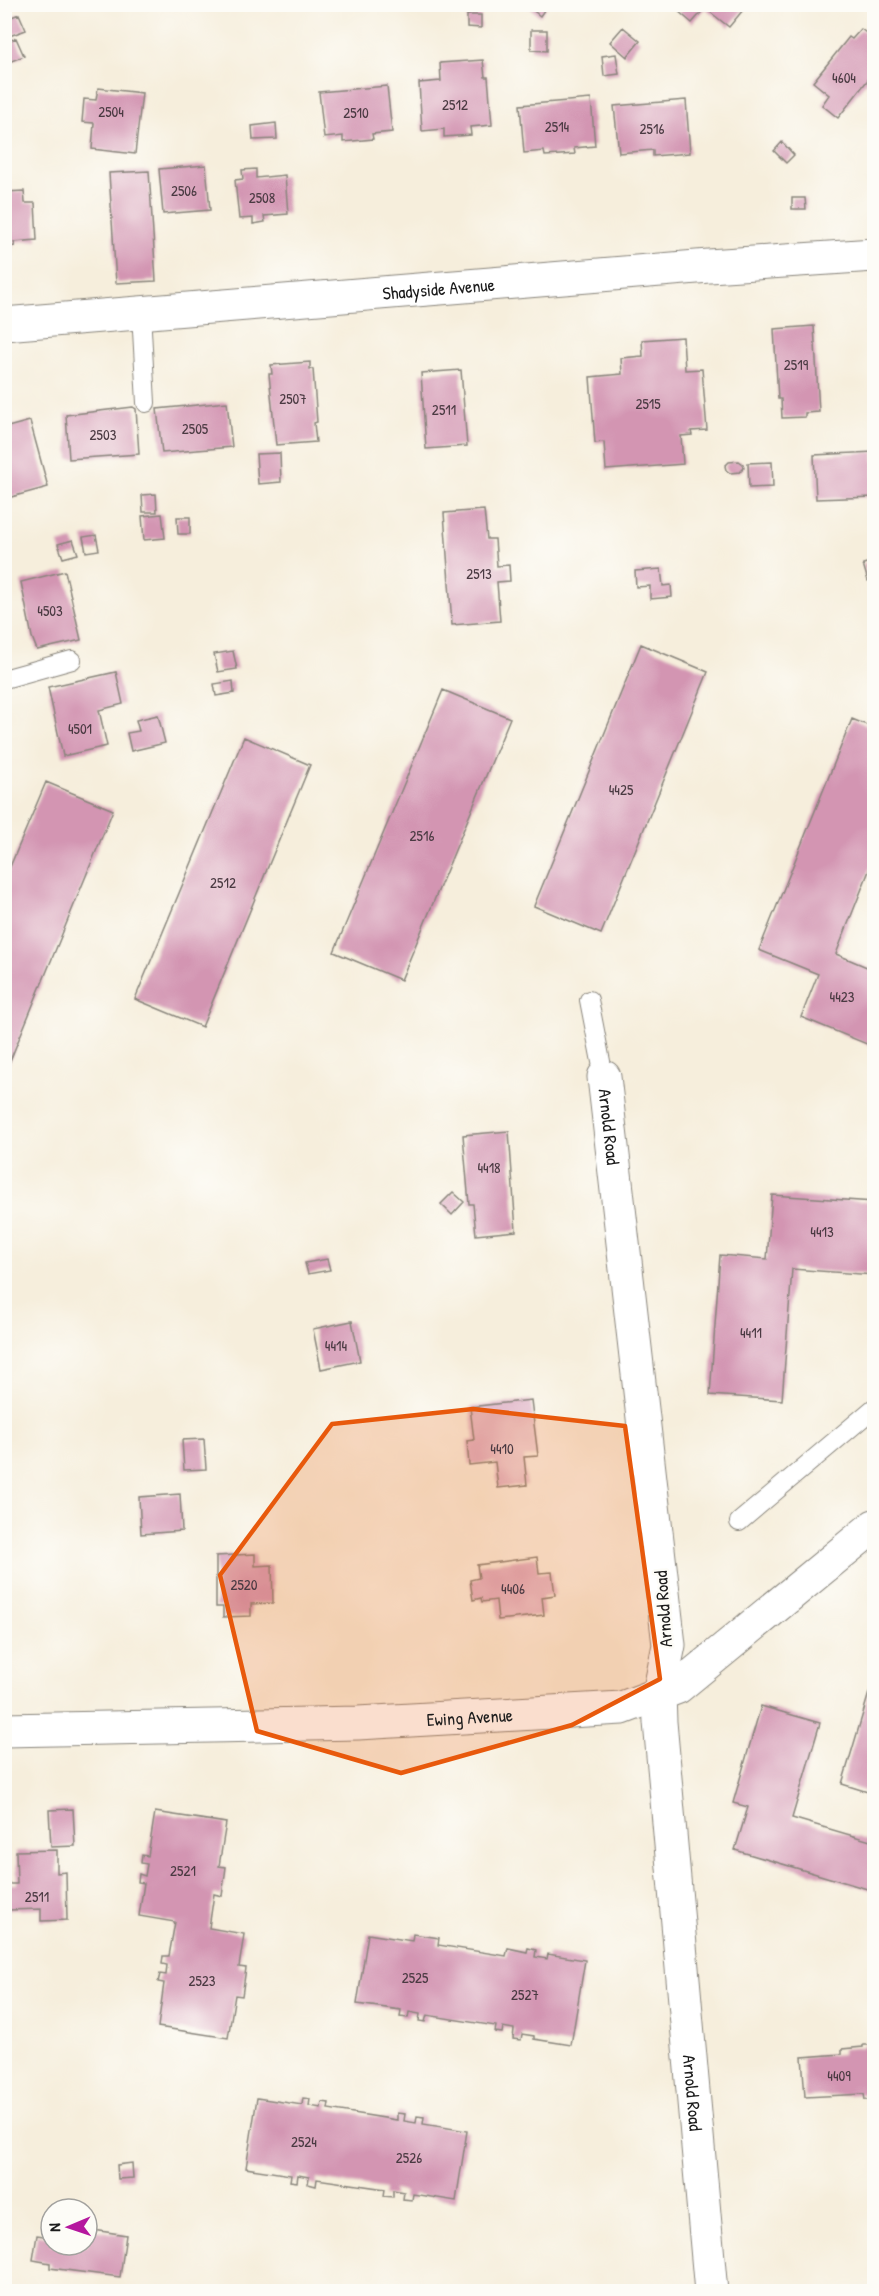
<svg xmlns="http://www.w3.org/2000/svg" width="879" height="2296" viewBox="0 0 879 2296" font-family="'Patrick Hand',sans-serif">
<style>
.building{fill:#d395b2}
.lines{fill:none;stroke-linecap:round;stroke-linejoin:round}
.service-casing{stroke:#89857c;stroke-width:20}
.minor-casing{stroke:#89857c;stroke-width:35}
.tertiary-casing{stroke:#89857c;stroke-width:35}
.service{stroke:#fff;stroke-width:18}
.minor{stroke:#fff;stroke-width:33}
.tertiary{stroke:#fff;stroke-width:33}
.marked{fill:#e8590c;fill-opacity:0.2;stroke:#e8590c;stroke-width:4.5;stroke-linejoin:round}
.labels{text-anchor:middle;dominant-baseline:central;stroke-width:5;stroke-linejoin:round;paint-order:stroke}
.number-label{font-size:15px;fill:#4a3a42}
.street-label{font-size:18px;fill:#1c1c1c;stroke:#fdfcf7}
</style>
<rect width="100%" height="100%" fill="#fdfcf7"/>
<filter id="ink" filterUnits="userSpaceOnUse"><feTurbulence type="fractalNoise" baseFrequency=".0167" numOctaves="2"/><feDisplacementMap in="SourceGraphic" scale="12" xChannelSelector="R" yChannelSelector="G"/><feConvolveMatrix kernelMatrix="1 2 1 2 8 2 1 2 1" color-interpolation-filters="sRGB"/></filter>
<filter id="wash" filterUnits="userSpaceOnUse"><feTurbulence type="fractalNoise" baseFrequency=".008" numOctaves="4" result="noise"/><feDisplacementMap in="SourceGraphic" scale="24" xChannelSelector="R" yChannelSelector="G"/><feGaussianBlur stdDeviation="1.35" result="paint"/><feColorMatrix in="noise" values="0 0 0 0 0 0 0 0 0 0 0 0 0 0 0 0 0 1.4 0 .05"/><feComposite in="paint" operator="in"/></filter>
<g filter="url(#wash)">
<rect width="100%" height="100%" fill="#f6eedc"/>
<g id="blocks">
<!-- building -->
<path class="building" d="M525 4H545L547 6 540 16Z
M670 4H748L729 27 705 8 692 23Z
M19 14 26 30 4 38V20Z
M467 15H481V28L467 27Z
M623 27 640 41 627 57 610 42Z
M861 29 874 39V72L838 118 822 105 829 95 813 82 849 37 852 39Z
M531 30H547V51L531 50Z
M16 38 24 56 4 64V43Z
M616 54 619 74 604 76 602 56Z
M483 60 485 77H488L492 125 470 127 471 135 444 137V129L422 131 419 83 441 81 440 63Z
M387 86 392 132 372 134 373 139 343 142V136L324 138 319 92Z
M98 88 142 93 135 154 92 149 94 123 82 122 84 99 96 100Z
M591 99 595 146 574 148 575 154 545 156 544 151 524 153 520 105Z
M686 100 690 153 653 156V150L619 153 614 106Z
M276 123 277 139 253 140 252 126Z
M782 142 794 155 786 163 774 151Z
M206 165 210 210 163 214 159 169Z
M256 169V178L285 175 288 214 264 216 265 222 253 224V218L239 219 235 180 243 179 242 170Z
M149 171 156 281 116 283 109 173Z
M24 191 25 203H35L37 240 14 242 15 246 4 247 5 192Z
M792 198H805L806 209H792Z
M814 326 819 412 805 413V417L782 418 781 399H778L774 329Z
M683 337 685 370 702 369 707 430 691 431 692 435 681 436 683 464 606 470 604 442 595 443 590 377 622 374 621 358 643 356 642 340Z
M310 362V369H313L317 422 314 423 316 442 276 445 269 374H272L271 365Z
M461 370 467 446 426 449 421 373Z
M227 402 232 447 162 453 157 409Z
M133 407 136 409 139 454 69 459 66 415Z
M30 421 48 487 4 499V428Z
M874 452V497L816 499 814 455Z
M280 453 281 482 258 484 256 454Z
M739 461 743 464 744 468 740 472 730 473 726 470 725 466 729 462Z
M772 462 773 487 749 488 748 463Z
M156 494 157 512H143L142 495Z
M484 510 487 539H495L497 566 509 565 510 581 497 582 500 621 452 625 444 513Z
M162 514 165 538 144 540 142 516Z
M177 517H190V534H178Z
M96 535 99 550 86 552 83 537Z
M73 540 78 554 63 558 58 544Z
M874 561V580L868 581 863 564Z
M661 569 663 586 671 585 672 597 650 599V586L636 587 635 571Z
M65 571 81 640 37 650 32 637 21 582Z
M641 644 708 672 601 934 534 906Z
M233 651 237 669 218 672 214 654Z
M116 672 123 704 99 710 107 746 63 756 48 687Z
M233 681 234 693 216 696 214 684Z
M443 690 510 718 401 980 334 952Z
M158 715 165 743 131 751 127 733 139 731 136 720Z
M852 719 874 728V858L836 954 874 970V1047L801 1017 818 974 759 950Z
M244 737 310 765 202 1027 135 999Z
M46 782 113 810 5 1073 4 881Z
M509 1131 516 1231 476 1235 473 1204H469L463 1135Z
M453 1192 464 1202 452 1215 441 1204Z
M772 1195 874 1202V1275L792 1269 782 1400 710 1395 720 1255 767 1259Z
M327 1259 330 1270 308 1274 305 1263Z
M352 1321 360 1361 321 1369 313 1329Z
M531 1400 538 1456 524 1457 527 1485 498 1488 495 1462 469 1465 467 1441 474 1440 470 1407Z
M204 1439 206 1469 184 1470 182 1440Z
M180 1494 182 1531 141 1534 139 1497Z
M255 1554V1566L272 1565 273 1603 251 1604V1616L223 1617V1607H216V1556Z
M537 1557 539 1573 552 1572 555 1595 542 1597 544 1615 498 1620 496 1600 482 1602 481 1598 473 1600 470 1580 479 1578 477 1565Z
M874 1676V1794L842 1784Z
M761 1706 820 1723 792 1818 874 1842V1891L735 1850 748 1807 733 1803Z
M73 1809 75 1846 51 1847 49 1810Z
M155 1812 226 1823 219 1866 226 1867 222 1896 214 1894 209 1928 244 1934 239 1967 246 1968 242 1996 235 1995 228 2038 158 2027 164 1983 158 1982 160 1974 166 1975 167 1965 162 1964 163 1956H169L175 1922 139 1916 144 1883 138 1882 139 1874 145 1876 147 1864 141 1863 142 1855 148 1856Z
M57 1850V1873L66 1872 67 1920 41 1921V1909L8 1910V1884H17L16 1851Z
M368 1934 412 1941 413 1934 439 1938 438 1945 506 1956 508 1948 527 1952 528 1948 536 1950 535 1957 547 1959 548 1954 585 1960 571 2045 534 2039V2036L522 2034 521 2040 513 2039 514 2029 503 2027 502 2033 495 2032 496 2026 427 2015 425 2022 419 2021 420 2014 409 2012 408 2018 400 2017 401 2010 357 2004Z
M863 2045H874V2100H865L864 2094 805 2097 802 2057 842 2054V2049L863 2047Z
M257 2098 302 2105 303 2098 310 2099 309 2106 321 2108 322 2102 329 2103 328 2109 397 2120V2113L405 2114 404 2121 416 2123 417 2116 424 2117 423 2124 467 2131 456 2201 413 2194 412 2200 403 2199 404 2192 393 2190V2197L384 2196 385 2189 317 2179 316 2186 308 2184 309 2177 298 2175 297 2182 290 2181 291 2175 246 2168Z
M132 2163 133 2178 118 2179 117 2165Z
M87 2229 126 2235 120 2277 50 2268V2263L33 2260 37 2235 51 2237V2245H87Z"/>
</g>
</g>
<g filter="url(#ink)">
<use href="#blocks" fill-opacity="0" stroke="#89857c" stroke-width="1.5"/>
<g class="lines">
<defs>
<path id="service" d="M141 312 146 403
M4 679 72 660
M589 1000 604 1077
M739 1522 874 1408"/>
<g id="minor">
<path id="s1" d="M604 1077 669 1645 659 1694 660 1722 711 2292"/>
<path id="s2" d="M4 1730 358 1723 622 1708 678 1687 874 1526"/>
</g>
<g id="tertiary">
<path id="s3" d="M4 324 709 266 874 255"/>
</g>
</defs>
<!-- service casing -->
<use href="#service" class="service-casing"/>
<!-- minor casing -->
<use href="#minor" class="minor-casing"/>
<!-- tertiary casing -->
<use href="#tertiary" class="tertiary-casing"/>
<!-- service -->
<use href="#service" class="service"/>
<!-- minor -->
<use href="#minor" class="minor"/>
<!-- tertiary -->
<use href="#tertiary" class="tertiary"/>
</g>
</g>
<!-- marked area -->
<path class="marked" d="M473 1409 625 1426 660 1679 572 1725 401 1773 257 1731 220 1575 332 1424Z"/>
<g class="labels">
<!-- number labels -->
<g class="number-label">
<text x="844" y="77">4604</text>
<text x="455" y="104">2512</text>
<text x="111" y="111">2504</text>
<text x="356" y="112">2510</text>
<text x="557" y="126">2514</text>
<text x="652" y="128">2516</text>
<text x="184" y="190">2506</text>
<text x="262" y="197">2508</text>
<text x="796" y="364">2519</text>
<text x="293" y="398">2507</text>
<text x="648" y="403">2515</text>
<text x="444" y="409">2511</text>
<text x="195" y="428">2505</text>
<text x="103" y="434">2503</text>
<text x="479" y="573">2513</text>
<text x="50" y="610">4503</text>
<text x="80" y="728">4501</text>
<text x="621" y="789">4425</text>
<text x="422" y="835">2516</text>
<text x="223" y="882">2512</text>
<text x="842" y="996">4423</text>
<text x="489" y="1167">4418</text>
<text x="822" y="1231">4413</text>
<text x="751" y="1332">4411</text>
<text x="336" y="1345">4414</text>
<text x="502" y="1448">4410</text>
<text x="244" y="1584">2520</text>
<text x="513" y="1588">4406</text>
<text x="183" y="1870">2521</text>
<text x="37" y="1896">2511</text>
<text x="415" y="1977">2525</text>
<text x="202" y="1980">2523</text>
<text x="525" y="1994">2527</text>
<text x="839" y="2075">4409</text>
<text x="304" y="2141">2524</text>
<text x="409" y="2157">2526</text>
</g>
<!-- street labels -->
<g class="street-label">
<text stroke="none"><textPath href="#s3" startOffset="436">Shadyside Avenue</textPath></text>
<text stroke="none"><textPath href="#s1" startOffset="50">Arnold Road</textPath></text>
<text transform="translate(663 1609) rotate(-94)">Arnold Road</text>
<text stroke="none"><textPath href="#s2" startOffset="466">Ewing Avenue</textPath></text>
<text stroke="none"><textPath href="#s1" startOffset="1022">Arnold Road</textPath></text>
</g>
</g>
<!-- margin -->
<rect width="879" height="2296" fill="none" stroke="#fdfcf7" stroke-width="24"/>
<!-- north arrow -->
<g transform="translate(69 2227) rotate(268)"><circle r="28" fill="#fdfcf7" stroke="#a3a29f" stroke-width="1.5"/>
<path d="M0-4.5L10 22L0 15L-10 22Z" fill="#b5179e"/>
<text y="-9" font-size="16" font-weight="bold" text-anchor="middle" fill="#1c1c1c">N</text>
</g>
</svg>
